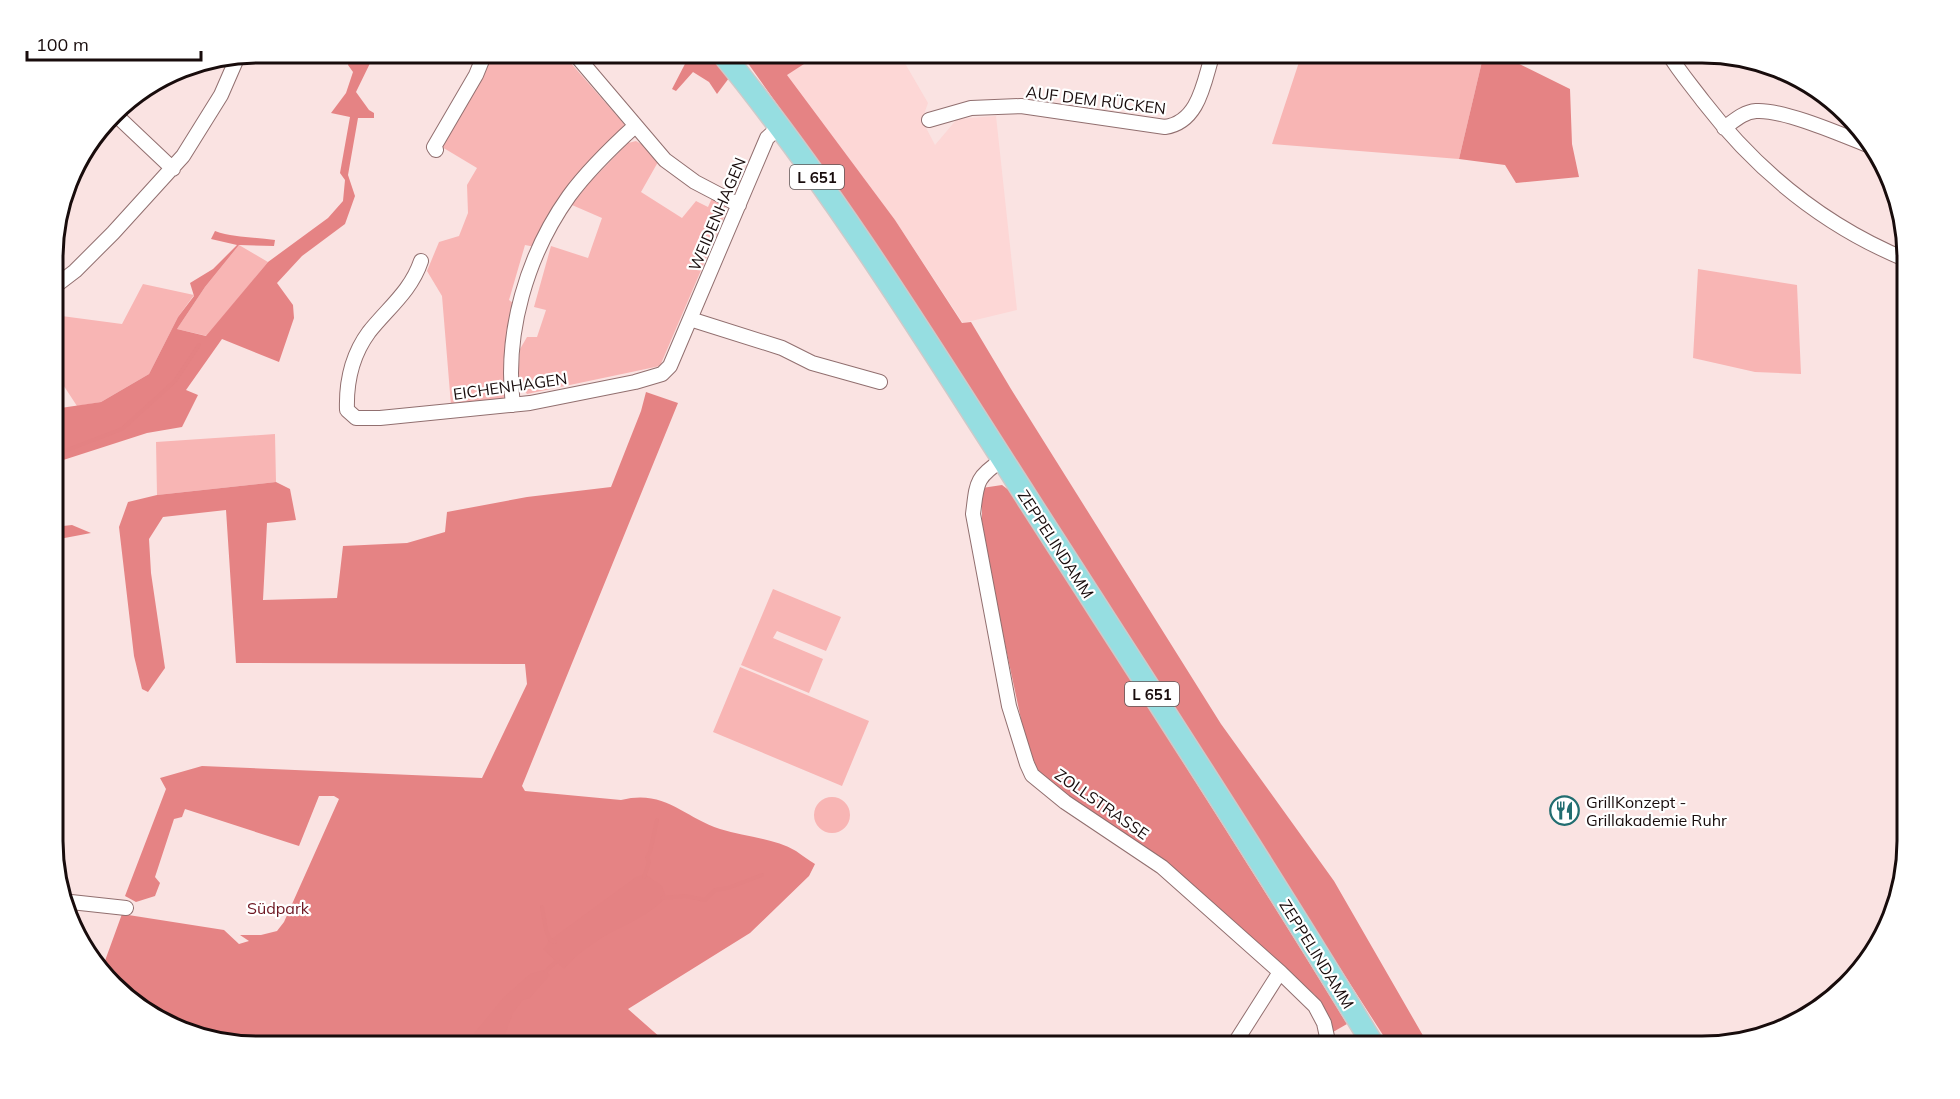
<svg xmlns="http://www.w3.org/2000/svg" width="1960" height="1099" viewBox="0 0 1960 1099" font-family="Mulish,sans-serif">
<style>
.built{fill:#fdd7d6}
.green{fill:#f8b5b4}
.forest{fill:#e58384}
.water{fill:#e48283}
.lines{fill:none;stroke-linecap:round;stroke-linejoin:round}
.stream{stroke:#e48283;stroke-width:4}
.minor-casing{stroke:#916f6f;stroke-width:16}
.primary-casing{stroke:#cccaca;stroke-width:24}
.minor{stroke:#fff;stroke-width:14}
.primary{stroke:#96dee1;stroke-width:21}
.labels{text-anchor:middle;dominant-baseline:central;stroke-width:4.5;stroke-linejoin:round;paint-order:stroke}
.shield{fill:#fff;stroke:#5d5555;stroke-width:1.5}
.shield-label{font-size:15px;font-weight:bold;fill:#180c0c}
.street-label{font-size:16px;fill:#180c0c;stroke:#fff}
.poi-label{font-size:16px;fill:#180c0c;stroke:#fff;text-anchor:start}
.park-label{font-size:16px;fill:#6c1520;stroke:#fff}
.rim{fill:none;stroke:#180c0c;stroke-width:3}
</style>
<rect width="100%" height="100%" fill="#fae3e2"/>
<!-- built -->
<path class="built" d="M822 53H899L928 103 922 120 935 145 957 119 996 116 1017 310 963 323 895 220 786 75Z"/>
<!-- green -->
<path class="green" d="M492 53H562L625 125 622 132 535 247 525 245 509 300 516 305 507 345 505 400 451 405 442 296 427 271 439 242 459 236 468 213 467 185 477 168 442 147Z
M1302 53H1484L1459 159 1272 144Z
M636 141 643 145 658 162 641 192 682 218 696 201 708 207 712 198 725 205 726 212 660 366 527 394 518 382 520 349 527 337H537L546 310 534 307 551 246 588 258 602 218 572 205 589 183 628 143Z
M239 245 268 262 207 336 177 329 205 287Z
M1698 269 1797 285 1801 374 1755 372 1693 358Z
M143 284 194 295 178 317 149 374 101 402 77 406 54 371V315L122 324Z
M275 434 276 482 157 495 156 442Z
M773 589 841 617 826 651 777 631 773 638 823 659 809 693 741 665Z
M740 667 869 721 842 786 713 732Z
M814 815a18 18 0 1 1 36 0a18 18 0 1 1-36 0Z
M932 1036 966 1042 965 1046H930Z"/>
<!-- forest -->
<path class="forest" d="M352 53H375L356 92 369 110 374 113V118H358L348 175 355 196 345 224 302 256 277 283 293 305 294 318 279 362 222 339 186 390 198 395 182 427 147 433 54 463V409L101 402 149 374 178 317 194 296 190 283 213 269 237 245 211 239 215 231C234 238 255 237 275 240L274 246 239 245 205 287 177 329 206 336 268 262 328 218 343 201 345 180 340 173 350 117 331 113 346 93 353 72 348 65Z
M687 53H707L729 78 717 94 709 82 693 72 676 91 672 89 686 62Z
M756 53H821L787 75 895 220 962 323 971 322 1011 389 1221 724 1334 881 1429 1046H1390L869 234 745 59Z
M1484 53H1497L1570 89 1572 144 1579 177 1516 183 1505 165 1459 159Z
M646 392 678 403 522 786 525 791 621 800C665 789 683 817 720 829 745 837 773 838 796 851 802 855 808 860 815 864L809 876 750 933 628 1009 662 1039 682 1046H257L155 1019 102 969 122 914 224 930 239 944 249 941 240 935H261L277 931 284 922 339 799 334 796H319L299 846 185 809 182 817 174 819 155 877 160 883 155 896 136 902 125 896 166 789 160 778 202 766 482 778 527 684 525 664 236 663 226 510 163 517 149 539 151 573 165 668 148 692 142 689 134 656 119 527 128 502 157 495 276 482 290 489 296 520 267 523 263 600 337 598 343 546 407 543 445 532 447 512 527 497 611 487 641 411Z
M1002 485 1014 494C1124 671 1238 846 1347 1024L1333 1032 1315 995 1281 966 1040 778 1028 752 1002 630 982 522V488Z
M72 525 91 533 54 540V527Z"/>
<!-- water -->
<path class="water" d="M645 874 662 886 666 897C651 915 626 924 605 936 590 945 576 955 564 969L543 949 550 940 636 877Z
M544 970 550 975 530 998 523 1000 513 1013 501 1046H473L475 1032 504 997 530 974Z"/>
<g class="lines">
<!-- stream -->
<path class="stream" d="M54 455 122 429 175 381 199 345
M644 877 649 862 647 857 650 852 657 820
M662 898 686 896 705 900 715 890 728 888 762 875
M542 907 546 930 550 940 555 942
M546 971 558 960"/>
<defs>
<path id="minor" d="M574 53 665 160 695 182 739 205
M1668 53C1678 70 1691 85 1703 101 1757 171 1824 226 1907 260
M111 118 117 116 173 169
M929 120 971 108 1021 106 1165 127C1200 122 1204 80 1213 53
M1724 128C1734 121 1743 112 1756 111 1784 109 1847 137 1875 148
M436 150 434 147 476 75 485 53
M421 261C411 291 388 308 369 332 352 355 346 381 347 410L356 418H380L530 403 635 382 662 374 670 366 767 138 780 126
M54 287 75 271 113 233 183 156 221 95 238 56
M690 319 782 348 812 363 880 382
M513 405C504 333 527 255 569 196 588 170 612 147 635 126
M1002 460C975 478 977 483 973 514L1009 706 1027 764 1032 775 1065 802 1162 867 1280 972 1315 1006 1324 1023 1329 1046
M68 904 71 902 126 908
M1233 1046 1280 972"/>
<path id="primary" d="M722 53C836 193 931 348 1029 501 1145 682 1263 862 1374 1046"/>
</defs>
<!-- minor casing -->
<use href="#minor" class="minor-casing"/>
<!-- primary casing -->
<use href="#primary" class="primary-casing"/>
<!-- minor -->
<use href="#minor" class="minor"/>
<!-- primary -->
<use href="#primary" class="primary"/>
</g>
<!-- icons -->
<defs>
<symbol id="restaurant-ring" viewBox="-11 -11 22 22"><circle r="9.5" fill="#fff" stroke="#216d70" stroke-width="1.5"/><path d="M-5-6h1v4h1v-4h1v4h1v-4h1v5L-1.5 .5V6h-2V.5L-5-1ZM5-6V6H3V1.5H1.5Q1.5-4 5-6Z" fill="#216d70"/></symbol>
</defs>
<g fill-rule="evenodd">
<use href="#restaurant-ring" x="1548" y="794" width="33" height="33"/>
</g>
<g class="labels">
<!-- shield labels -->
<g class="shield">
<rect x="790" y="165" width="54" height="24" rx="4.5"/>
<rect x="1125" y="682" width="54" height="24" rx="4.5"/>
</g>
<g class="shield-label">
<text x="817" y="177">L 651</text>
<text x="1152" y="694">L 651</text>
</g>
<!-- street labels -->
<g class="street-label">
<text transform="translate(1096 100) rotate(7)">AUF DEM RÜCKEN</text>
<text transform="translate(717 214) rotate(-67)">WEIDENHAGEN</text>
<text transform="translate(510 386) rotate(-8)">EICHENHAGEN</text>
<text transform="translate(1056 544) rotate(57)">ZEPPELINDAMM</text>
<text transform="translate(1102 804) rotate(35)">ZOLLSTRASSE</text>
<text transform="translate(1317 954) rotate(58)">ZEPPELINDAMM</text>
</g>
<!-- poi labels -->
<g class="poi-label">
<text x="1586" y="802">GrillKonzept -<tspan x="1586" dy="18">Grillakademie Ruhr</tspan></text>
</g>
<!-- park labels -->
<g class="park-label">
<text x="278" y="908">Südpark</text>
</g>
</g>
<!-- crop -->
<path d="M0 0H1960V1099H0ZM258 63H1702A195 195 0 0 1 1897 258V841A195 195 0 0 1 1702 1036H258A195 195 0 0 1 63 841V258A195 195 0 0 1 258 63Z" fill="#fff" fill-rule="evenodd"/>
<path class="rim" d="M258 63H1702A195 195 0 0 1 1897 258V841A195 195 0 0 1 1702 1036H258A195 195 0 0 1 63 841V258A195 195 0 0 1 258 63Z"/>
<!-- scale -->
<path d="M27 51v9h174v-9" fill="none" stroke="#180c0c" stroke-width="3"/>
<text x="36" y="51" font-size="18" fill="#180c0c" stroke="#ffffff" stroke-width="4.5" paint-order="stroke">100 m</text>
</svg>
